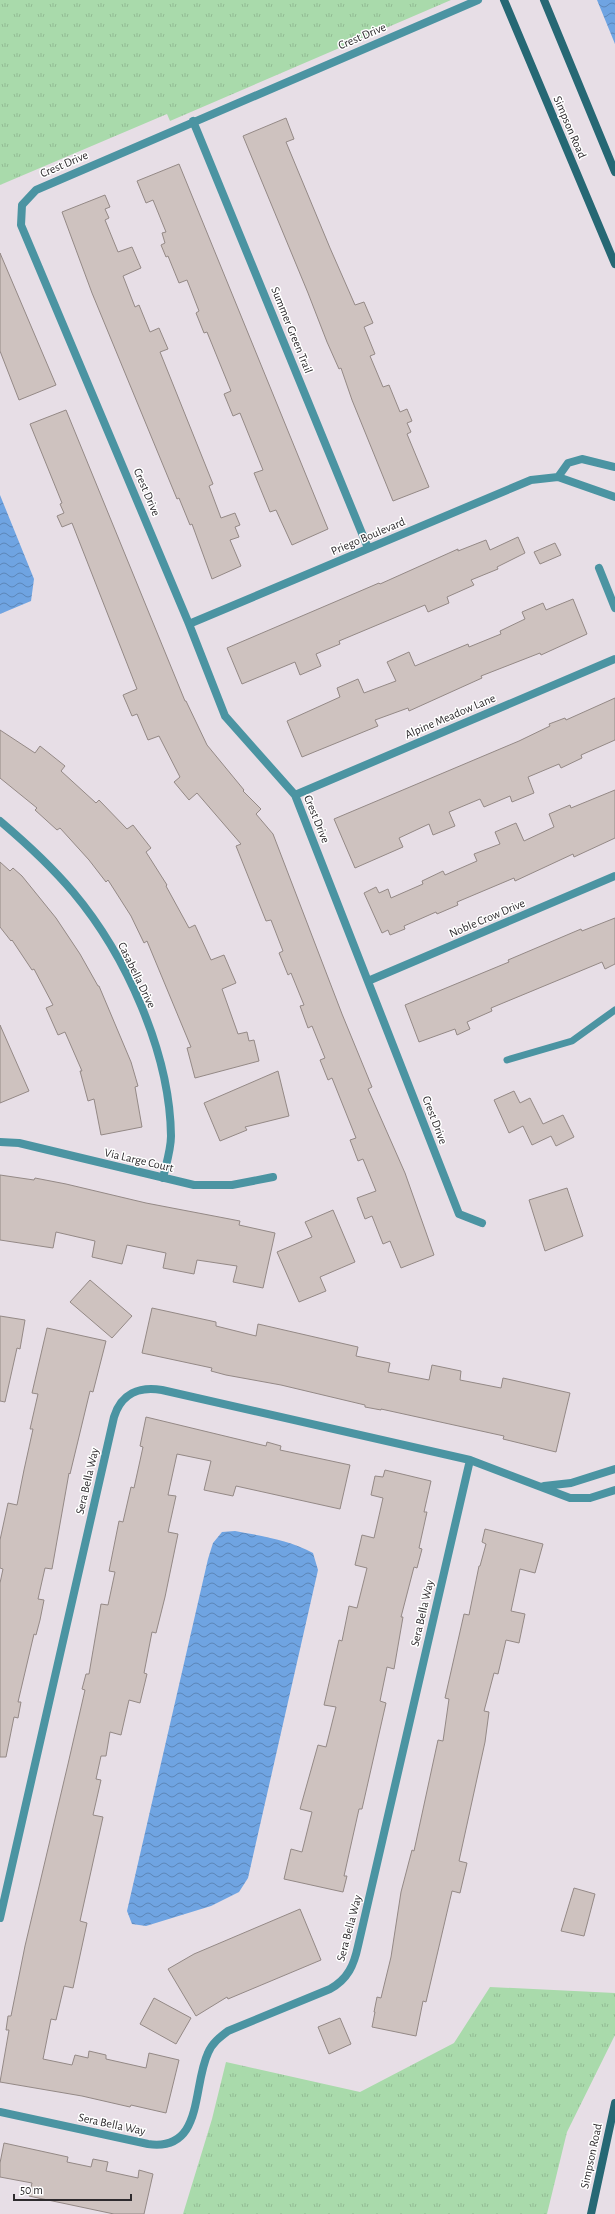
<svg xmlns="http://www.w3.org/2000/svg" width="615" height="2214" viewBox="0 0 615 2214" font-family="'Alegreya Sans',sans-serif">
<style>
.grass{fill:url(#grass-tufts)}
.water{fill:url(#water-waves)}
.building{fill:#cec2bf;stroke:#948986}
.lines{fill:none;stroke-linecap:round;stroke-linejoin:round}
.lane{stroke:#4b94a2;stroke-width:7}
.street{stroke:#4b94a2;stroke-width:8}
.secondary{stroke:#266874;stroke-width:8}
.labels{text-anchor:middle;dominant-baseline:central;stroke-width:3;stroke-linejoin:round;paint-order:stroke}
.street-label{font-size:12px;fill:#2e2b2e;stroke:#fff}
</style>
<defs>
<pattern id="grass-tufts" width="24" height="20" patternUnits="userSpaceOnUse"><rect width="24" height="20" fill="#a9daab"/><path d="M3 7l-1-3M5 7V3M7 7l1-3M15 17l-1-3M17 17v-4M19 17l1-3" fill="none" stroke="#92bb93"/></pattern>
<pattern id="water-waves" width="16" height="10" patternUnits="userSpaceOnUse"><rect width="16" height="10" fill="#6fa4e2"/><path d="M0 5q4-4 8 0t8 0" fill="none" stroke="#5c86b8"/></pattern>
</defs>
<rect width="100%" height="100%" fill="#e7dee6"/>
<!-- grass -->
<path class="grass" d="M0 0H451L170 121 167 114 0 185Z
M490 1987 615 1993V2035L567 2132 547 2214H183L212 2119 226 2062 360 2092 454 2043Z"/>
<!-- water -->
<path class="water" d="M597 0H615V44Z
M0 495 34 579 31 601 0 614Z
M235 1531C262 1536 289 1540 313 1553L318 1570 248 1878 239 1892 211 1906 146 1926 132 1924 127 1911 208 1559 213 1543 222 1532Z"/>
<!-- building -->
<path class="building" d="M286 118 294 139 286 142 330 248 355 305 364 302 373 323 364 327 375 354 370 356 383 387 389 385 400 412 407 409 412 421 407 423 411 432 407 434 429 487 393 501 352 400 341 368 339 369 327 342 308 293 243 136Z
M179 164 328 529 292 545 276 510 270 512 254 473 263 470 240 413 233 416 224 394 231 391 207 332 204 333 196 313 199 311 187 280 179 283 168 256 166 257 161 245 165 243 162 233 166 232 153 200 146 203 137 181Z
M105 195 110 207 105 209 109 218 105 220 118 252 132 247 141 268 123 276 135 307 139 305 150 332 159 328 168 349 160 352 213 484 209 486 221 518 235 513 240 525 235 527 239 537 230 540 241 566 212 579 192 524 190 525 179 498 177 499 92 293 62 212Z
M0 253 56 385 19 400 0 351Z
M66 410 185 701H186L207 745 244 790 243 791 261 809 256 814 273 834 342 1014 372 1087 368 1089 405 1173 434 1255 401 1268 390 1241 383 1244 372 1216 365 1219 357 1198 376 1191 363 1159 358 1161 350 1140 356 1138 332 1078 328 1080 320 1060 325 1058 312 1026 308 1028 300 1006 304 1005 291 973 288 975 279 953 283 951 271 920 266 921 236 846 241 844 197 793 189 800 174 782 180 777 159 736 148 740 137 714 132 716 123 695 137 689 72 523 62 527 57 516 64 513 60 504 62 503 30 424Z
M518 537 525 553 497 567 498 569 471 580 474 585 447 597 449 603 428 612 425 605 339 641 340 644 316 654 321 666 300 675 295 662 242 684 227 648 358 592 379 583 380 584 458 549V551L486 540 490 550Z
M555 543 561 555 540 564 534 552Z
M573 599 587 634 541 655 540 653 481 676 482 678 409 711 408 708 375 720 378 726 302 757 287 721 340 697 337 688 358 679 364 693 396 681 387 662 409 652 415 666 468 644 469 647 501 634 500 631 525 619 522 612 543 603 546 610Z
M615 698V740L581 755 582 758 561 768 559 764 528 777 534 793 512 802 510 796 484 807 480 799 449 812 455 826 433 835 429 824 399 838 403 847 355 868 334 819 519 741 550 726 549 724 565 718 566 720Z
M0 730 35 753 40 746 65 766 61 771 96 803 99 800 127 829 133 825 151 848 146 852 167 885 166 886 189 928 195 925 211 960 224 955 236 983 222 989 238 1034 247 1032 249 1041 254 1040 259 1061 195 1078 187 1048 191 1047 147 941 144 943 131 916 108 880 106 882 89 860 60 828 57 830 35 810 37 808 0 778Z
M615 790V838L574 857 573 854 515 881 514 878 457 902 458 905 437 914 436 912 404 926 405 929 390 935 388 930 382 933 364 893 376 887 379 893 388 889 391 898 423 884 422 881 443 871 445 875 477 861 474 854 500 844 495 832 516 823 524 841 554 827 549 814 570 805 571 808Z
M0 862 10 871 13 868 22 876 56 918 80 954 98 986H99L131 1062 138 1086 135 1087 142 1127 101 1135 94 1099 88 1101 80 1071H82L65 1032 58 1035 46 1008 53 1005 34 969 32 970 12 940 11 941 0 927Z
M615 918V964L605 969 602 962 491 1008 492 1011 467 1022 470 1029 457 1035 455 1029 419 1042 405 1005 509 962 508 960 581 929 582 931Z
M0 1025 29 1091 0 1103Z
M278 1071 289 1116 245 1127 247 1130 220 1141 204 1103Z
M514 1091 520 1103 530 1098 543 1124 563 1115 574 1137 556 1146 551 1136 532 1145 523 1126 509 1133 494 1100Z
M0 1175 34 1180 35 1178 66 1184 146 1203 240 1221 239 1225 275 1233 263 1288 233 1282 237 1266 197 1260 194 1274 163 1268 166 1253 127 1245 122 1264 92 1257 95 1241 56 1232 53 1248 0 1240Z
M567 1188 583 1236 545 1251 529 1200Z
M333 1210 355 1262 320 1277 326 1291 299 1302 277 1252 312 1237 305 1222Z
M90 1280 132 1316 112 1338 70 1302Z
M152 1308 216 1322V1326L256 1336 258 1324 358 1347 356 1356 390 1363 388 1372 429 1380 432 1365 461 1371 460 1380 501 1388 503 1378 570 1393 556 1452 503 1439 504 1436 381 1409V1410L365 1407V1405L281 1385 226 1375 211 1371 212 1368 142 1353Z
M0 1316 25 1320 20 1349 17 1348 5 1402 0 1401Z
M47 1328 106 1341 93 1392 90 1391 70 1474 69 1473 52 1569 45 1568 38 1599 44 1600 40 1620 36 1635 34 1634 18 1702H21L18 1718 14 1717 6 1757H0V1583L3 1569 0 1568V1540L8 1503 17 1505 24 1470 33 1429H30L38 1394 32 1393Z
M146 1417 266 1446 267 1442 281 1446 280 1450 350 1465 340 1509 236 1486 233 1496 204 1490 211 1461 177 1454 168 1495 176 1496 168 1532 178 1534 165 1597 156 1633 152 1632 144 1673 147 1674 140 1703 129 1700 121 1735 110 1732 106 1756H101L96 1779 101 1780 93 1815 103 1817 80 1921 87 1923 73 1988 64 1986 56 2020 51 2019 43 2059 72 2065 75 2055 88 2058 89 2051 106 2055V2059L146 2068 149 2053 179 2060 166 2113 131 2105 130 2107 82 2096 0 2082 9 2030H6L8 2016H11L25 1946 68 1764 85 1690 82 1689 86 1674H89L101 1604 108 1605 115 1572 109 1571 119 1521 123 1522 131 1487 134 1488 143 1447 140 1446Z
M385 1470 431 1481 424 1512H427L419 1548 422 1549 417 1568 414 1567 401 1617H403L394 1669 387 1667 380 1701 386 1703 362 1809H359L344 1876H347L343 1892 284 1879 291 1849 302 1852 312 1812 300 1809 318 1745 326 1747 336 1707 324 1705 339 1640 342 1641 349 1606 357 1608 367 1568 355 1565 362 1535 374 1538 383 1498 371 1495 375 1476 383 1477Z
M485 1529 543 1544 535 1573 520 1569 511 1611 525 1614 519 1643 506 1640 498 1674 494 1673 484 1711 489 1712 485 1742 459 1861 467 1863 460 1893 452 1891 426 2002 423 2001 416 2036 372 2027 375 2012H374L377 1997 381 1998 391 1957 401 1892 412 1850 414 1851 438 1740 443 1741 449 1699 445 1698 464 1614 469 1615 479 1566H480L486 1544 482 1542Z
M574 1888 595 1894 584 1936 561 1931Z
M300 1909 321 1960 228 1999 227 1997 196 2016 168 1969 194 1954Z
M154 1998 191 2018 176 2044 140 2024Z
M340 2018 351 2044 329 2054 318 2027Z
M4 2143 68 2157 67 2162 91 2167 93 2159 108 2162 106 2171 138 2178 139 2170 153 2174 144 2214H114L29 2196 32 2183 0 2177V2163Z"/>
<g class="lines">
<!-- lane -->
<path class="lane" d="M507 1060 572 1041 615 1010"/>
<!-- street -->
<path class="street" d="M478 0 36 190 22 205 21 225 189 624 225 716 295 795 459 1214 482 1223
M193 121 368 548
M558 477 568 463 582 459 615 467
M599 568 615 608
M189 624 531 480 558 477 615 497
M295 795 615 659
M0 821C26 843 51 866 73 892 126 955 170 1053 171 1136 171 1149 166 1165 163 1178
M368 981 615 876
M0 1142 19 1143 194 1185H232L273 1177
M544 1486 571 1483 615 1469
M0 1918 114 1417C121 1394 139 1386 162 1390L470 1460 570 1498H590L615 1490
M0 2112 148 2144C204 2152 192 2087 208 2053 212 2043 220 2037 228 2031L330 1989C348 1979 354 1965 358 1946L470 1460"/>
<!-- secondary -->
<path class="secondary" d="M504 0 615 264
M544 0 615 172
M591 2214 615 2103"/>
</g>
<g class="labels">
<!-- street labels -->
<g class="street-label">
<text transform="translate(362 36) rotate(-23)">Crest Drive</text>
<text transform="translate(570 127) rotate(67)">Simpson Road</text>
<text transform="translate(64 164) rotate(-23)">Crest Drive</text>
<text transform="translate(292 330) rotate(68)">Summer Green Trail</text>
<text transform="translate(147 492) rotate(67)">Crest Drive</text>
<text transform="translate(368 536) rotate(-23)">Priego Boulevard</text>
<text transform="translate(450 716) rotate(-23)">Alpine Meadow Lane</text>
<text transform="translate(317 819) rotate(68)">Crest Drive</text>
<text transform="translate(487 918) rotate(-23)">Noble Crow Drive</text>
<text transform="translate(137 975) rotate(64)">Casabella Drive</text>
<text transform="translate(435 1120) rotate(69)">Crest Drive</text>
<text transform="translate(139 1160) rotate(13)">Via Large Court</text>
<text transform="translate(87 1481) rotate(-77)">Sera Bella Way</text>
<text transform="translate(422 1613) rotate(-77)">Sera Bella Way</text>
<text transform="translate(349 1928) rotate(-75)">Sera Bella Way</text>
<text transform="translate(112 2124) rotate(12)">Sera Bella Way</text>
<text transform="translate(591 2156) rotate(-78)">Simpson Road</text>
</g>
</g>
<!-- scale -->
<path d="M14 2194v6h117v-6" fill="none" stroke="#2e2b2e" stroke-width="2"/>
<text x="20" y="2194" font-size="12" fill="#2e2b2e" stroke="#ffffff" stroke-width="3" paint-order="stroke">50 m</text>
</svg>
